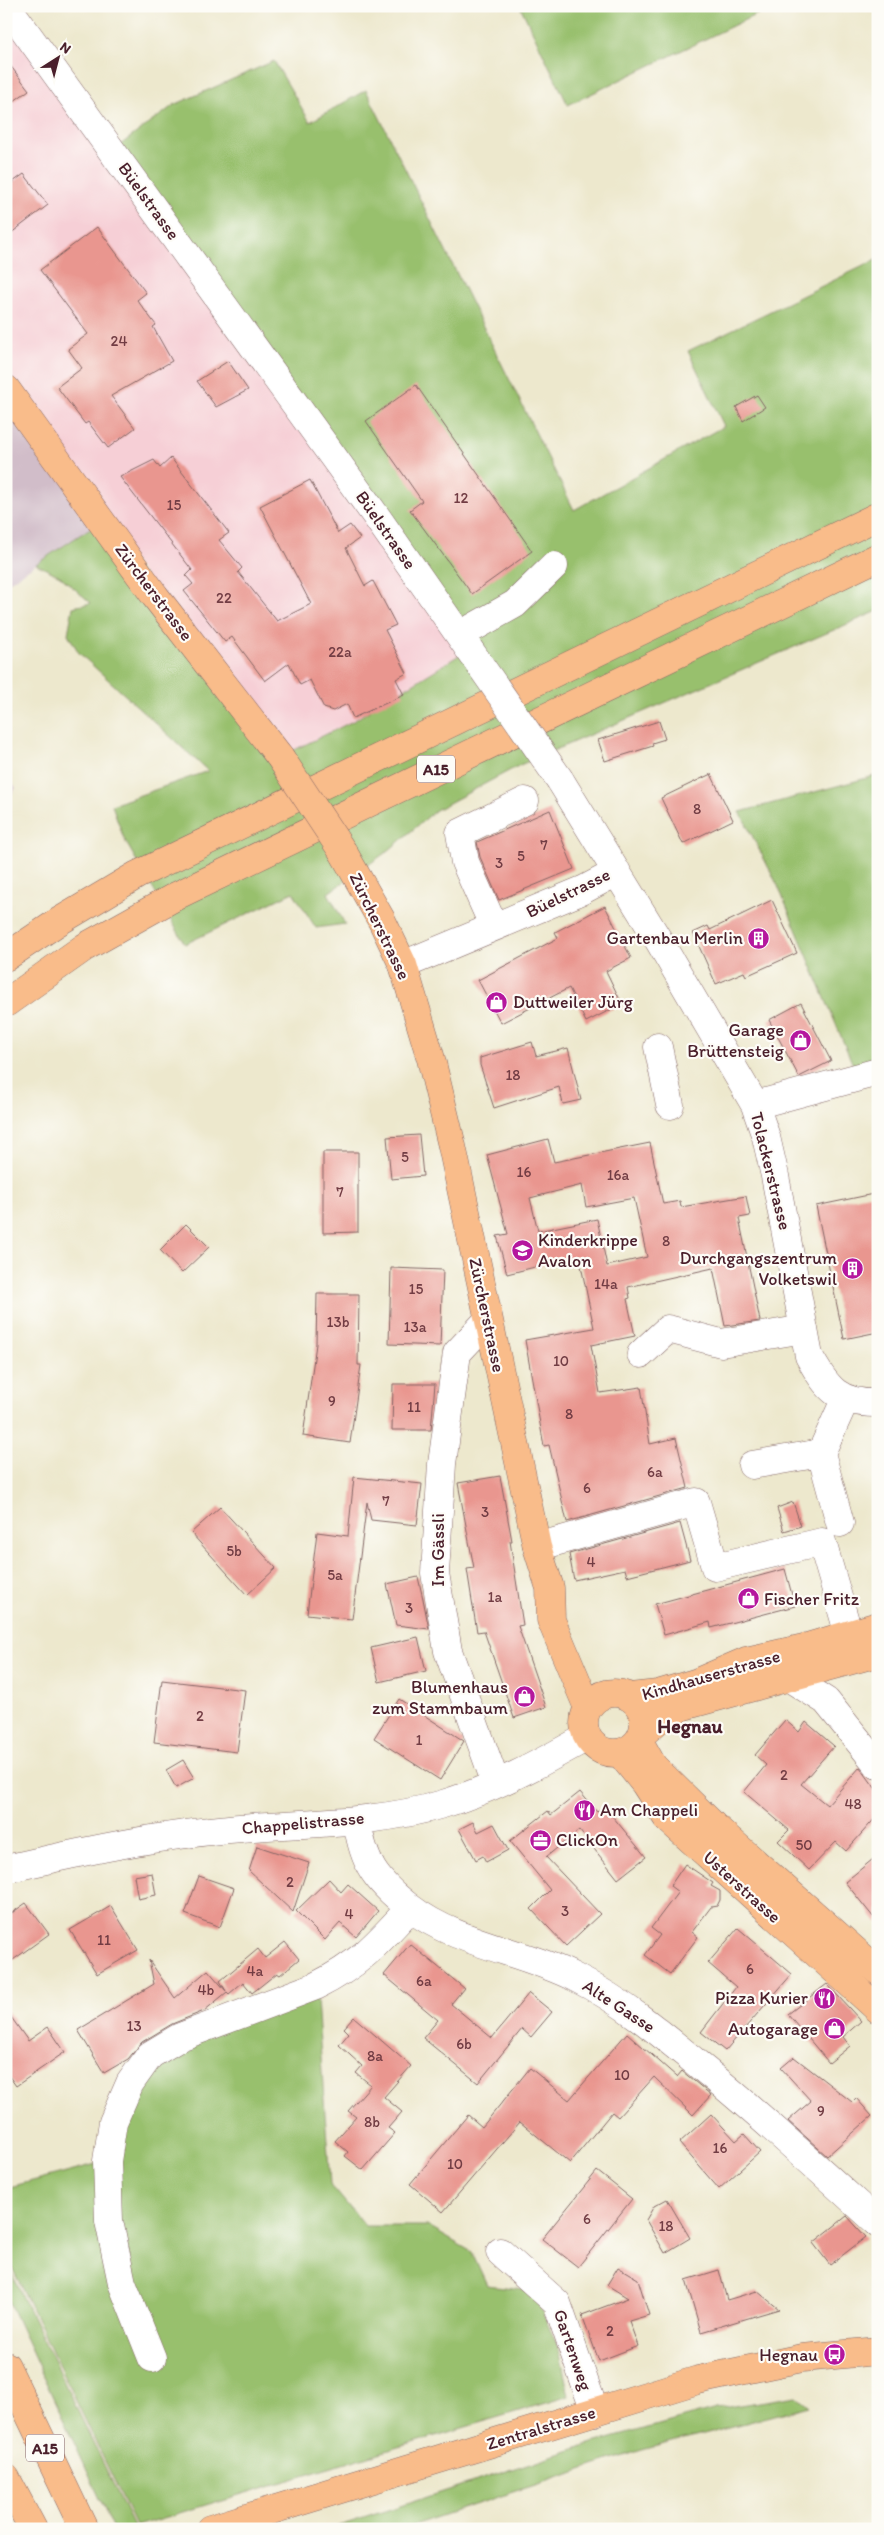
<svg xmlns="http://www.w3.org/2000/svg" width="884" height="2535" viewBox="0 0 884 2535" font-family="Itim,sans-serif">
<style>
.built{fill:#f6cfd6}
.industrial{fill:#d1bdc9}
.green{fill:#98c06d;stroke:#71704c}
.building{fill:#e9968f;fill-rule:evenodd}
.lines{fill:none;stroke-linecap:round;stroke-linejoin:round}
.minor-casing{stroke:#836564;stroke-width:29}
.major-casing{stroke:#836564;stroke-width:29}
.highway-casing{stroke:#836564;stroke-width:29}
.minor{stroke:#fff;stroke-width:28}
.major{stroke:#f9bc8a;stroke-width:28}
.highway{stroke:#f9bc8a;stroke-width:28}
.minor-bridge-casing{stroke:#836564;stroke-width:29;stroke-linecap:butt}
.major-bridge-casing{stroke:#836564;stroke-width:29;stroke-linecap:butt}
.minor-bridge{stroke:#fff;stroke-width:28}
.major-bridge{stroke:#f9bc8a;stroke-width:28}
.labels{text-anchor:middle;dominant-baseline:central;stroke-width:4.5;stroke-linejoin:round;paint-order:stroke}
.number-label{font-size:15px;fill:#723d44}
.shield{fill:#fdfcf7;stroke:#806168;stroke-width:1}
.shield-label{font-size:16px;font-weight:bold;fill:#4a1f2b}
.street-label{font-size:18px;fill:#4a1f2b;stroke:#fdfcf7}
.poi-label{font-size:18px;fill:#4a1f2b;stroke:#fdfcf7;text-anchor:end}
.quarter-label{font-size:20px;font-weight:bold;fill:#4a1f2b;stroke:#fdfcf7}
</style>
<rect width="100%" height="100%" fill="#fdfcf7"/>
<filter id="ink" filterUnits="userSpaceOnUse"><feTurbulence type="fractalNoise" baseFrequency=".02" numOctaves="2"/><feDisplacementMap in="SourceGraphic" scale="10" xChannelSelector="R" yChannelSelector="G"/><feConvolveMatrix kernelMatrix="1 2 1 2 8 2 1 2 1" color-interpolation-filters="sRGB"/></filter>
<filter id="wash" filterUnits="userSpaceOnUse"><feTurbulence type="fractalNoise" baseFrequency=".0096" numOctaves="4" result="noise"/><feDisplacementMap in="SourceGraphic" scale="20" xChannelSelector="R" yChannelSelector="G"/><feGaussianBlur stdDeviation="1.12" result="paint"/><feColorMatrix in="noise" values="0 0 0 0 0 0 0 0 0 0 0 0 0 0 0 0 0 1.4 0 .05"/><feComposite in="paint" operator="in"/></filter>
<g filter="url(#wash)">
<rect width="100%" height="100%" fill="#ede8cd"/>
<!-- built -->
<path class="built" d="M6 6 469 649 353 721 280 757 6 389Z"/>
<!-- industrial -->
<path class="industrial" d="M6 389 101 521 6 584Z
M6 774 16 788 6 802Z"/>
<!-- green -->
<path class="green" d="M520 6H774L568 105Z
M274 61 310 122 366 90 574 510 724 426 688 351 878 259V611L520 765 436 810 388 851 328 893 345 924 316 928 293 892 185 944 124 839 112 805 208 771 79 653 68 634 73 607 91 603 60 576 36 564 101 521 280 757 353 721 469 649 112 151 174 105Z
M878 775V1072L858 1077 778 886 740 812Z
M316 1986 330 2184 365 2226H427L472 2252 487 2285 532 2290 559 2349 569 2396 136 2526 6 2255V2188L107 2161 150 2055Z
M6 2262 135 2529H114L6 2296Z
M797 2396 809 2406 642 2450 401 2529H330L583 2446 716 2409Z"/>
<g id="blocks">
<!-- building -->
<path class="building" d="M6 60 29 90 6 107Z
M24 174 48 205 6 237V187Z
M97 227 146 293 137 300 156 325 153 327 172 361 111 396 135 428 108 448 88 422 85 424 57 387 82 368 68 349 88 334 40 270Z
M228 361 248 390 216 407 197 381Z
M416 385 532 551 472 594 410 510 422 501 366 421Z
M757 395 765 407 743 421 736 407Z
M171 458 229 533 219 540 242 568 238 572 277 621 311 604 260 506 310 480 338 533 350 525 360 538 346 548 365 586 373 581 396 625 385 630 407 673 396 679 404 695 353 718 347 704 333 711 324 708 310 680 300 685 289 663 265 681 232 637 225 642 184 591 193 584 186 576 192 570 120 477 154 460 160 468Z
M659 721 665 739 652 743 653 746 605 761 598 740Z
M711 774 733 820 683 844 661 798Z
M550 810 574 869 499 900 480 857 477 842Z
M772 900 797 953 746 976 744 972 716 984 693 933 708 926 710 930Z
M605 906 631 958 606 971 622 1004 586 1022 569 988 501 1023 478 980 558 938 555 932Z
M801 1003 831 1061 799 1077 769 1020Z
M532 1042 536 1056 568 1048 581 1100 563 1104 559 1087 494 1108 480 1065V1058Z
M419 1135 423 1176 391 1179 387 1137Z
M548 1139 554 1162 650 1143 663 1204 680 1201 681 1207 746 1196 750 1216 739 1218 760 1321 725 1326 713 1268 628 1287 630 1298 627 1299 635 1336 591 1345 600 1393 641 1387 650 1444 676 1438 688 1488 567 1522 549 1445 544 1446 525 1340 594 1328 579 1256 507 1274 497 1236 508 1234 487 1155ZM582 1185 586 1207 634 1198 647 1257 607 1266 597 1219 538 1231 530 1198Z
M323 1152H358V1232L323 1233Z
M878 1193V1332L844 1339 816 1206Z
M186 1224 209 1247 182 1273 160 1250Z
M391 1268 443 1270 440 1346 389 1344Z
M317 1294H359L358 1365H361L350 1443 303 1436 316 1344Z
M393 1384H435L431 1430H392Z
M500 1476 512 1541H510L523 1625 518 1626 546 1707 514 1718 484 1631 477 1632 467 1569 474 1568 458 1483Z
M354 1477 422 1484 417 1525 371 1520 367 1502 352 1619 307 1614 317 1532 348 1536Z
M793 1502 801 1526 784 1531 777 1508Z
M220 1507 276 1568 247 1595 191 1533Z
M680 1523 690 1560 627 1576 625 1569 574 1580 569 1554Z
M785 1569 795 1606 711 1628 710 1622 664 1635 655 1604Z
M418 1577 423 1599 429 1629 396 1625 387 1584Z
M418 1637 426 1671 379 1682 371 1648Z
M162 1680 245 1690 237 1752 154 1742Z
M399 1699 464 1741 440 1780 374 1738Z
M785 1720 799 1732 806 1722 834 1746 801 1784 827 1805 860 1767 878 1792V1815L846 1851 836 1842 809 1870 778 1841 789 1830 744 1792 766 1765 755 1755Z
M183 1760 194 1778 176 1788 166 1770Z
M580 1792 597 1812 604 1806 646 1857 618 1879 579 1830 546 1857 600 1914 566 1946 531 1909 550 1890 510 1841 548 1811 551 1815Z
M473 1822 478 1832 494 1824 508 1850 486 1862 483 1856 476 1860 459 1829Z
M257 1846 309 1863 293 1912 249 1871Z
M878 1855V1923L845 1882Z
M685 1864 713 1883 711 1886 720 1891V1900L717 1906 711 1907 692 1932 698 1937 670 1974 645 1955 660 1935 651 1928 678 1892 670 1886Z
M152 1873 156 1895 138 1899 134 1876Z
M199 1876 234 1888 220 1927 185 1914Z
M329 1879 341 1892 348 1884 378 1911 356 1937 340 1923 325 1940 296 1911Z
M26 1903 49 1934 6 1965V1917Z
M111 1906 138 1950 97 1974 70 1930Z
M738 1928 792 1974 725 2051 701 2032 736 1987 708 1963Z
M285 1942 299 1959 280 1975 277 1973 252 1993 243 1982 229 1994 227 1992 204 2011 172 2024 142 2042 128 2059 104 2073 78 2030 154 1984 149 1960 175 1998 208 1970 226 1991 220 1981 258 1949 265 1958Z
M410 1944 464 1988 451 2004 492 2038 529 1993 552 2012 531 2037 522 2029 478 2083 423 2038 438 2020 384 1975Z
M827 1984 861 2021 843 2037 850 2046 829 2063 788 2014Z
M6 2010 28 2041 48 2027 65 2052 16 2086 6 2072Z
M354 2017 411 2066 384 2097 402 2112 388 2128 395 2133 363 2170 345 2156 348 2152 335 2141 356 2117 348 2111 371 2085 356 2073 362 2066 339 2045 349 2033 344 2028Z
M627 2033 677 2077 682 2071 711 2095 693 2115 654 2077 618 2117 612 2112 570 2163 520 2122 443 2212 410 2184 468 2115 482 2127 530 2068 569 2100Z
M794 2057 852 2102 856 2098 872 2116 827 2156 788 2121 811 2101 781 2068Z
M711 2114 736 2141 744 2134 760 2152 719 2189 679 2143Z
M597 2171 632 2199 578 2267 542 2239Z
M667 2199 690 2238 665 2253 646 2220 654 2206Z
M847 2216 866 2237 830 2265 813 2243Z
M618 2267 638 2279 649 2315 629 2321 638 2346 599 2361 582 2315 628 2298 607 2285Z
M719 2270 727 2300 757 2291 779 2309 701 2332 686 2280Z"/>
</g>
</g>
<g filter="url(#ink)">
<use href="#blocks" fill-opacity="0" stroke="#836564" stroke-width="1"/>
<g class="lines">
<defs>
<path id="minor" d="M7 6 376 516 469 649
M460 635 515 604 554 566
M560 780 659 941 755 1105 766 1137 775 1176 809 1356C827 1389 839 1404 878 1403
M494 927 465 862 460 833 525 801
M403 965 583 890 617 872
M658 1047 670 1105
M755 1105 878 1072
M488 1320 457 1353 442 1464 435 1573 448 1651 496 1784
M641 1354 668 1329 721 1343 804 1329
M752 1465 821 1453
M840 1523 821 1453 845 1400
M537 1547 696 1502 715 1567 822 1542 849 1635
M788 1677 826 1701 878 1765
M357 1820C363 1863 375 1880 409 1907 458 1945 522 1950 576 1978 624 2002 664 2036 705 2070 765 2119 821 2171 878 2223
M6 1869C80 1852 154 1836 229 1829 300 1822 374 1825 443 1804 493 1789 541 1763 587 1737
M500 2252 557 2303 595 2412
M152 2358 122 2283 109 2221 107 2161 113 2122 130 2083 150 2055 180 2037 316 1986C360 1964 378 1943 410 1908"/>
<path id="major" d="M6 389 155 596 280 757
M343 852 382 921 403 965 431 1059 452 1146 537 1547 550 1588 551 1620 588 1708
M584 1723a30 30 0 1 1 60 0a30 30 0 1 1-60 0Z
M630 1697 658 1694 695 1683 746 1661 804 1648 878 1626
M643 1733 664 1715 684 1706 878 1653
M639 1741 653 1766 714 1826 878 1971
M620 1753 645 1784 667 1818 878 2009
M210 2529 698 2380 802 2358 878 2351"/>
<path id="highway" d="M6 957 58 922 137 875 878 516
M6 1003 85 947 178 895 878 557
M6 2366 84 2529
M6 2478 33 2529"/>
</defs>
<!-- minor casing -->
<use href="#minor" class="minor-casing"/>
<!-- major casing -->
<use href="#major" class="major-casing"/>
<!-- highway casing -->
<use href="#highway" class="highway-casing"/>
<!-- minor -->
<use href="#minor" class="minor"/>
<!-- major -->
<use href="#major" class="major"/>
<!-- highway -->
<use href="#highway" class="highway"/>
<defs>
<path id="minor-bridge" d="M469 649 560 780"/>
<path id="major-bridge" d="M280 757 343 852"/>
</defs>
<!-- minor-bridge casing -->
<use href="#minor-bridge" class="minor-bridge-casing"/>
<!-- major-bridge casing -->
<use href="#major-bridge" class="major-bridge-casing"/>
<!-- minor-bridge -->
<use href="#minor-bridge" class="minor-bridge"/>
<!-- major-bridge -->
<use href="#major-bridge" class="major-bridge"/>
</g>
</g>
<!-- icons -->
<defs>
<symbol id="building-disc" viewBox="-11 -11 22 22"><circle r="9.5" fill="#b5179e" stroke="#fdfcf7"/><path d="M-4-6H4V6H1V3H-1V6H-4ZM-2.5-4.3h1.7v1.8h-1.7ZM.8-4.3h1.7v1.8H.8ZM-2.5-1h1.7V.8h-1.7ZM.8-1h1.7V.8H.8Z" fill="#fff"/></symbol>
<symbol id="shop-disc" viewBox="-11 -11 22 22"><circle r="9.5" fill="#b5179e" stroke="#fdfcf7"/><path d="M-5-2.5h2.3a2.7 3.5 0 0 1 5.4 0H5L5.5 6h-11ZM-1.5-2.5h3a1.5 2.3 0 0 0-3 0Z" fill="#fff"/></symbol>
<symbol id="school-disc" viewBox="-11 -11 22 22"><circle r="9.5" fill="#b5179e" stroke="#fdfcf7"/><path d="M0-5L7-2L0 1L-7-2ZM-4 1L0 2.5L4 1V4Q0 6-4 4Z" fill="#fff"/></symbol>
<symbol id="restaurant-disc" viewBox="-11 -11 22 22"><circle r="9.5" fill="#b5179e" stroke="#fdfcf7"/><path d="M-5-6h1v4h1v-4h1v4h1v-4h1v5L-1.5 .5V6h-2V.5L-5-1ZM5-6V6H3V1.5H1.5Q1.5-4 5-6Z" fill="#fff"/></symbol>
<symbol id="office-disc" viewBox="-11 -11 22 22"><circle r="9.5" fill="#b5179e" stroke="#fdfcf7"/><path d="M-6-3h4V-5.5h4V-3h4V5H-6ZM-1-4.5V-3h2v-1.5ZM-6 0V1H6V0Z" fill="#fff"/></symbol>
<symbol id="bus-disc" viewBox="-11 -11 22 22"><circle r="9.5" fill="#b5179e" stroke="#fdfcf7"/><path d="M-5-6H5V4H4V6H2V4H-2V6H-4V4H-5ZM-3.5-4V0h7V-4ZM-3.5 1.2v1.5H-2V1.2ZM2 1.2v1.5H3.5V1.2Z" fill="#fff"/></symbol>
</defs>
<g fill-rule="evenodd">
<use href="#building-disc" x="746" y="926" width="25" height="25"/>
<use href="#shop-disc" x="484" y="990" width="25" height="25"/>
<use href="#shop-disc" x="788" y="1028" width="25" height="25"/>
<use href="#school-disc" x="510" y="1238" width="25" height="25"/>
<use href="#building-disc" x="840" y="1256" width="25" height="25"/>
<use href="#shop-disc" x="736" y="1586" width="25" height="25"/>
<use href="#shop-disc" x="512" y="1684" width="25" height="25"/>
<use href="#restaurant-disc" x="572" y="1798" width="25" height="25"/>
<use href="#office-disc" x="528" y="1828" width="25" height="25"/>
<use href="#restaurant-disc" x="812" y="1986" width="25" height="25"/>
<use href="#shop-disc" x="822" y="2016" width="25" height="25"/>
<use href="#bus-disc" x="822" y="2342" width="25" height="25"/>
</g>
<g class="labels">
<!-- number labels -->
<g class="number-label">
<text x="119" y="341">24</text>
<text x="461" y="498">12</text>
<text x="174" y="505">15</text>
<text x="224" y="598">22</text>
<text x="340" y="652">22a</text>
<text x="697" y="809">8</text>
<text x="544" y="845">7</text>
<text x="521" y="856">5</text>
<text x="499" y="863">3</text>
<text x="513" y="1075">18</text>
<text x="405" y="1157">5</text>
<text x="524" y="1172">16</text>
<text x="618" y="1175">16a</text>
<text x="340" y="1192">7</text>
<text x="666" y="1241">8</text>
<text x="606" y="1284">14a</text>
<text x="416" y="1289">15</text>
<text x="338" y="1322">13b</text>
<text x="415" y="1327">13a</text>
<text x="561" y="1361">10</text>
<text x="332" y="1401">9</text>
<text x="414" y="1407">11</text>
<text x="569" y="1414">8</text>
<text x="655" y="1472">6a</text>
<text x="587" y="1488">6</text>
<text x="386" y="1501">7</text>
<text x="485" y="1512">3</text>
<text x="234" y="1551">5b</text>
<text x="591" y="1562">4</text>
<text x="335" y="1575">5a</text>
<text x="495" y="1597">1a</text>
<text x="409" y="1608">3</text>
<text x="200" y="1716">2</text>
<text x="419" y="1740">1</text>
<text x="784" y="1775">2</text>
<text x="853" y="1804">48</text>
<text x="804" y="1845">50</text>
<text x="290" y="1882">2</text>
<text x="565" y="1911">3</text>
<text x="349" y="1914">4</text>
<text x="104" y="1940">11</text>
<text x="750" y="1969">6</text>
<text x="255" y="1971">4a</text>
<text x="424" y="1981">6a</text>
<text x="206" y="1990">4b</text>
<text x="134" y="2026">13</text>
<text x="464" y="2044">6b</text>
<text x="375" y="2056">8a</text>
<text x="622" y="2075">10</text>
<text x="821" y="2111">9</text>
<text x="372" y="2122">8b</text>
<text x="720" y="2148">16</text>
<text x="455" y="2164">10</text>
<text x="587" y="2219">6</text>
<text x="666" y="2226">18</text>
<text x="610" y="2331">2</text>
</g>
<!-- shield labels -->
<g class="shield">
<rect x="417" y="755.5" width="38" height="27" rx="4"/>
<rect x="26" y="2434.5" width="38" height="27" rx="4"/>
</g>
<g class="shield-label">
<text x="436" y="769">A15</text>
<text x="45" y="2448">A15</text>
</g>
<!-- street labels -->
<g class="street-label">
<text transform="translate(149 201) rotate(54)">Büelstrasse</text>
<text transform="translate(386 530) rotate(55)">Büelstrasse</text>
<text transform="translate(154 592) rotate(53)">Zürcherstrasse</text>
<text transform="translate(568 893) rotate(-26)">Büelstrasse</text>
<text transform="translate(380 926) rotate(64)">Zürcherstrasse</text>
<text transform="translate(771 1171) rotate(76)">Tolackerstrasse</text>
<text transform="translate(487 1315) rotate(78)">Zürcherstrasse</text>
<text transform="translate(438 1550) rotate(-90)">Im Gässli</text>
<text transform="translate(711 1675) rotate(-16)">Kindhauserstrasse</text>
<text transform="translate(303 1823) rotate(-5)">Chappelistrasse</text>
<text transform="translate(742 1887) rotate(42)">Usterstrasse</text>
<text transform="translate(619 2006) rotate(33)">Alte Gasse</text>
<text transform="translate(573 2350) rotate(71)">Gartenweg</text>
<text transform="translate(541 2428) rotate(-17)">Zentralstrasse</text>
</g>
<!-- poi labels -->
<g class="poi-label">
<text x="743" y="938">Gartenbau Merlin</text>
<text x="513" y="1002" text-anchor="start">Duttweiler Jürg</text>
<text x="784" y="1030">Garage<tspan x="784" dy="21">Brüttensteig</tspan></text>
<text x="538" y="1240" text-anchor="start">Kinderkrippe<tspan x="538" dy="21">Avalon</tspan></text>
<text x="837" y="1258">Durchgangszentrum<tspan x="837" dy="21">Volketswil</tspan></text>
<text x="764" y="1599" text-anchor="start">Fischer Fritz</text>
<text x="508" y="1687">Blumenhaus<tspan x="508" dy="21">zum Stammbaum</tspan></text>
<text x="600" y="1810" text-anchor="start">Am Chappeli</text>
<text x="556" y="1840" text-anchor="start">ClickOn</text>
<text x="808" y="1998">Pizza Kurier</text>
<text x="818" y="2029">Autogarage</text>
<text x="818" y="2355">Hegnau</text>
</g>
<!-- quarter labels -->
<g class="quarter-label">
<text x="690" y="1726">Hegnau</text>
</g>
</g>
<!-- margin -->
<rect width="884" height="2535" fill="none" stroke="#fdfcf7" stroke-width="25"/>
<!-- north arrow -->
<g transform="translate(58 58) rotate(36)" stroke="#fdfcf7" stroke-width="4" paint-order="stroke">
<path d="M0-4L9 19L0 12L-9 19Z" fill="#4a1f2b"/>
<text y="-8" font-size="14" font-weight="bold" text-anchor="middle" fill="#4a1f2b">N</text>
</g>
</svg>
